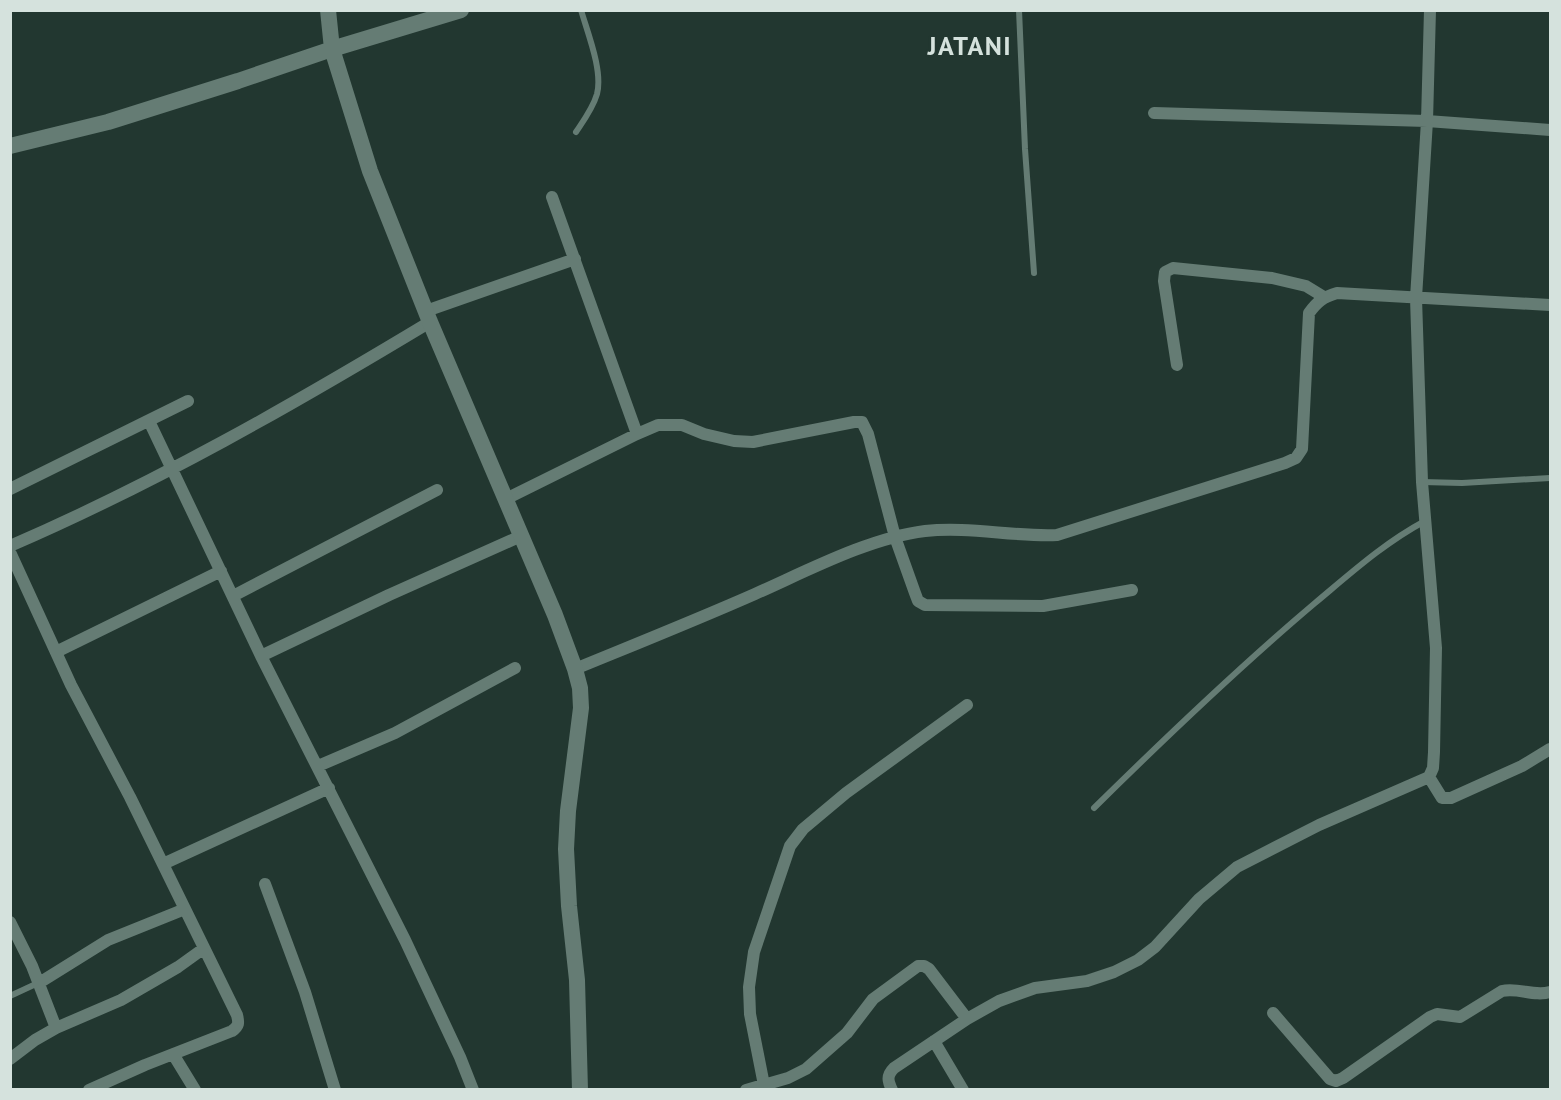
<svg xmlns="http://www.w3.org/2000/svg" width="1561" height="1100" viewBox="0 0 1561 1100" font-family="'PT Sans',sans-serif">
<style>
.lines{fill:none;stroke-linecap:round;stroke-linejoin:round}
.lane{stroke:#657c74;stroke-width:6}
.street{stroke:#657c74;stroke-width:12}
.secondary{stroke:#657c74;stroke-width:16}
.labels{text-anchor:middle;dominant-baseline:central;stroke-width:4.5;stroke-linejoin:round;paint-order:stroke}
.district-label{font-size:26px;font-weight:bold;letter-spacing:1.5px;fill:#d5e2dd;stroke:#223730}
</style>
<rect width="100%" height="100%" fill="#223730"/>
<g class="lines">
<!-- lane -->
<path class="lane" d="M1019 10 1025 149 1034 273
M576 132C584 120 593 108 597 94 603 71 588 34 581 10
M1422 482 1462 483 1550 478
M1094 808C1166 737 1238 668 1315 603 1351 573 1384 543 1425 521
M10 996 38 983"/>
<!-- street -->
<path class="street" d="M1154 113 1427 121 1550 130
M552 197 637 434
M426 311 575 259
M1177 365 1164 281 1165 272 1173 268 1272 278 1306 286 1324 297
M149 421 261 656 405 940 460 1057 473 1090
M10 489 188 401
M506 499 637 434 658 425H682L704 434 734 441 753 442 854 422H862L868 434 895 537 915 593 918 601 925 605 1043 606 1132 590
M10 546C156 483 294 404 430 322
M10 552 71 685 130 797 237 1015C239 1023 239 1026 232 1031L145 1065 89 1090
M233 596 437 490
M56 652 221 571
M261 656 389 595 521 536
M575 669C636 644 696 620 755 594 807 571 869 538 925 531 969 526 1013 537 1057 535L1285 463 1296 458 1302 449 1309 313C1317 302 1323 297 1337 293L1550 305
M318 766 395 733 515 668
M1429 777 1442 798H1451L1522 766 1550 749
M163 864 329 788
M265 884 305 992 335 1090
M10 922 32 966 56 1028
M39 983 108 940 185 909
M1273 1013 1330 1079 1336 1081 1343 1078 1430 1017 1437 1014 1460 1017 1502 991C1518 987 1534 997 1550 992
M934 1041 963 1090
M173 1054 195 1090
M10 1059 35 1040 56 1028 121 1000 178 967 203 949
M764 1085 750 1014 749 987 754 952 790 846 803 829 846 793 967 705
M746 1090 788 1078 806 1069 847 1033 873 999 918 966H924L929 969 967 1019
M892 1090C888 1081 886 1076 894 1068L967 1019 999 1001 1035 988 1087 981 1114 972 1138 960 1155 947 1199 899 1237 867 1319 825 1429 777 1433 768 1434 752 1436 648 1422 482 1416 298 1427 121 1430 10"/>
<!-- secondary -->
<path class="secondary" d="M328 10 332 49 370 171 430 322 555 615 575 669 580 688 581 708 568 811 566 849 569 906 577 980 580 1090
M10 146 108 122 238 81 332 49 461 10"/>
</g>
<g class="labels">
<!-- district labels -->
<g class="district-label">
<text x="970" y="45">JATANI</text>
</g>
</g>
<!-- border -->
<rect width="1561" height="1100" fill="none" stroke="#d5e2dd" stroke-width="24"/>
</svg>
